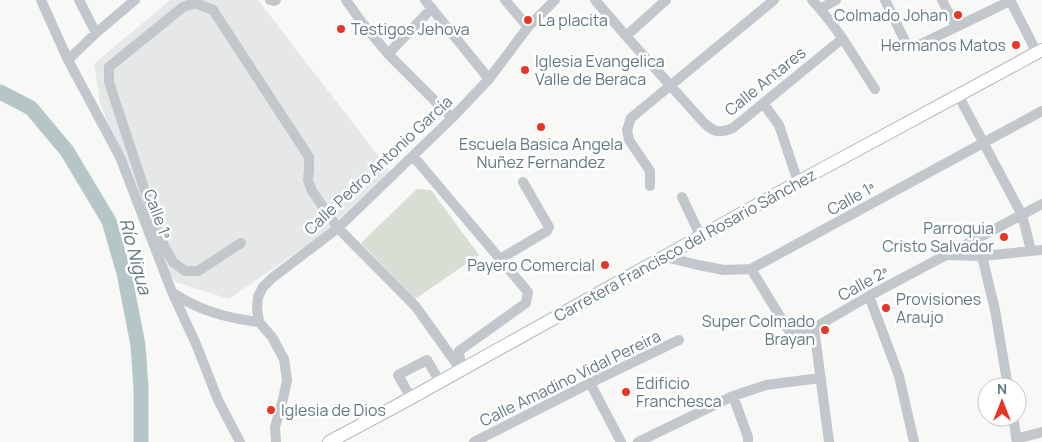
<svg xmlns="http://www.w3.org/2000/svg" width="1042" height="442" viewBox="0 0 1042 442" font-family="Manrope,sans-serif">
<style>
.built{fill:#e6e8e7}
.green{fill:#d9ded5}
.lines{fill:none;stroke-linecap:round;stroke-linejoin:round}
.river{stroke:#b5c6c7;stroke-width:15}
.major-casing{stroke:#b2babc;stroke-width:14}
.minor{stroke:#c1c7ca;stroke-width:10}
.major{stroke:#fff;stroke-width:12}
.poi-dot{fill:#e93525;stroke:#fff;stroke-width:2}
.labels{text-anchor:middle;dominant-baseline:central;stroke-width:5;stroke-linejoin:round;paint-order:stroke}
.poi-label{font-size:16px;fill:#627982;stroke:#fff;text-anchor:start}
.street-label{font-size:16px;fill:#627982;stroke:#fff}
.water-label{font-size:18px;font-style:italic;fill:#5e787c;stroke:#fff}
</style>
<rect width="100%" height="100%" fill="#f8f8f6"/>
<!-- built -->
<path class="built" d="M170 0H258L390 171 326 232 229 299 176 282 164 267 100 103 94 64Z"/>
<!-- green -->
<path class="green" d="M417 189 431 190 479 255 415 299 361 243Z"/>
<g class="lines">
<!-- river -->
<path class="river" d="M0 92 31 108 67 151 109 221 124 273 138 345 141 388V442"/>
<defs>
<path id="major" d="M329 442 411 398 798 182 1042 50"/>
</defs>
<!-- major casing -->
<use href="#major" class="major-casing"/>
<!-- minor -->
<path class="minor" d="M41 0 68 60 120 157 172 292 196 344 218 400 240 442
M79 0 96 33
M270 0 274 1 276 0
M346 0 360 20 388 54 452 118
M425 0 489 79
M505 0 528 27
M595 0 626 36 704 123C715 133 720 133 733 128L842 39
M812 0C837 26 855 59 875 89
M885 0 905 41 910 48 919 45 1010 1
M942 0 956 27
M1010 0 1037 53
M820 9 836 0
M626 36 666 0
M388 54 432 8
M68 60 96 33 135 0
M958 95 1022 215 1031 250
M763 103 779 125 798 182
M413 156 528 292 526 303 459 351 461 368
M650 186V171L629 140 627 130 631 118 774 0
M682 197 701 237
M241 243 198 271H185L173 262 161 240 109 82V67L183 7 195 3 213 10 309 157V170L308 180 312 191 338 228 416 307 461 370
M948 255 982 256 1042 250
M982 256 995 310 1008 387
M665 257 698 265 724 270 751 269 1042 111
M500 259 547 231 549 227 523 182
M751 269 789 331 801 333 814 328 869 296 1042 204
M173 293C200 311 227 318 259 322
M869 296 899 376 914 442
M814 328 829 442
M590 383 621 442
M733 396 748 437V442
M411 398 398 375 427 360 440 382
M1013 417 1017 442
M1016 439 1042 432
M276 442 275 427 283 399 287 380 284 359 272 337 259 322 257 308 258 297 263 287 272 278 338 228 452 118 489 79 528 27 555 0
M474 442 590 383 679 340
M638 442 733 396 766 385 821 378"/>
<!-- major -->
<use href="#major" class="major"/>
</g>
<!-- markers -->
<g class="poi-dot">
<circle cx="958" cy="15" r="5"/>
<circle cx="528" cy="20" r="5"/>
<circle cx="341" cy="29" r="5"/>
<circle cx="1016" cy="45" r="5"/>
<circle cx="525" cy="70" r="5"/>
<circle cx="541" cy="127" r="5"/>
<circle cx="1004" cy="237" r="5"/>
<circle cx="605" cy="265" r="5"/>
<circle cx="886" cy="308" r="5"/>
<circle cx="825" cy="330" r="5"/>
<circle cx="626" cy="392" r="5"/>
<circle cx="271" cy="410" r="5"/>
</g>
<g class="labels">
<!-- poi labels -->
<g class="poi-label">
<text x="948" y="15" text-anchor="end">Colmado Johan</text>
<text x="538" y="20">La placita</text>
<text x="351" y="29">Testigos Jehova</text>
<text x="1006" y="45" text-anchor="end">Hermanos Matos</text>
<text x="535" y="61">Iglesia Evangelica<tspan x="535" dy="18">Valle de Beraca</tspan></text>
<text x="541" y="144" text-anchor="middle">Escuela Basica Angela<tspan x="541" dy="18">Nuñez Fernandez</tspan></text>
<text x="994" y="228" text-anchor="end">Parroquia<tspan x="994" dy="18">Cristo Salvador</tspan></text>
<text x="595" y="265" text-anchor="end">Payero Comercial</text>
<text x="896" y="299">Provisiones<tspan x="896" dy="18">Araujo</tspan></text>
<text x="815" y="321" text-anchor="end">Super Colmado<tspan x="815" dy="18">Brayan</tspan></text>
<text x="636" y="383">Edificio<tspan x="636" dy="18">Franchesca</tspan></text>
<text x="281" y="410">Iglesia de Dios</text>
</g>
<!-- street labels -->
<g class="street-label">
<text transform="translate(765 81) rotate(-39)">Calle Antares</text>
<text transform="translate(378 165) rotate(-43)">Calle Pedro Antonio García</text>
<text transform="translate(851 198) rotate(-29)">Calle 1ª</text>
<text transform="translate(158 214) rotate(69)">Calle 1ª</text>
<text transform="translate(685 245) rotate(-29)">Carretera Francisco del Rosario Sánchez</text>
<text transform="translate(863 283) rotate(-29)">Calle 2ª</text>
<text transform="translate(570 378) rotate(-26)">Calle Amadino Vidal Pereira</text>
</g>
<!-- water labels -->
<g class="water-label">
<text transform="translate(136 256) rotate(75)">Río Nigua</text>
</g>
</g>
<!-- north arrow -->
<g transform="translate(1002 402)"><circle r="24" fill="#ffffff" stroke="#c0c9cd"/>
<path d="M0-4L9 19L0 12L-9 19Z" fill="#e93525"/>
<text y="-8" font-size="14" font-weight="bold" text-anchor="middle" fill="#627982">N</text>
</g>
</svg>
